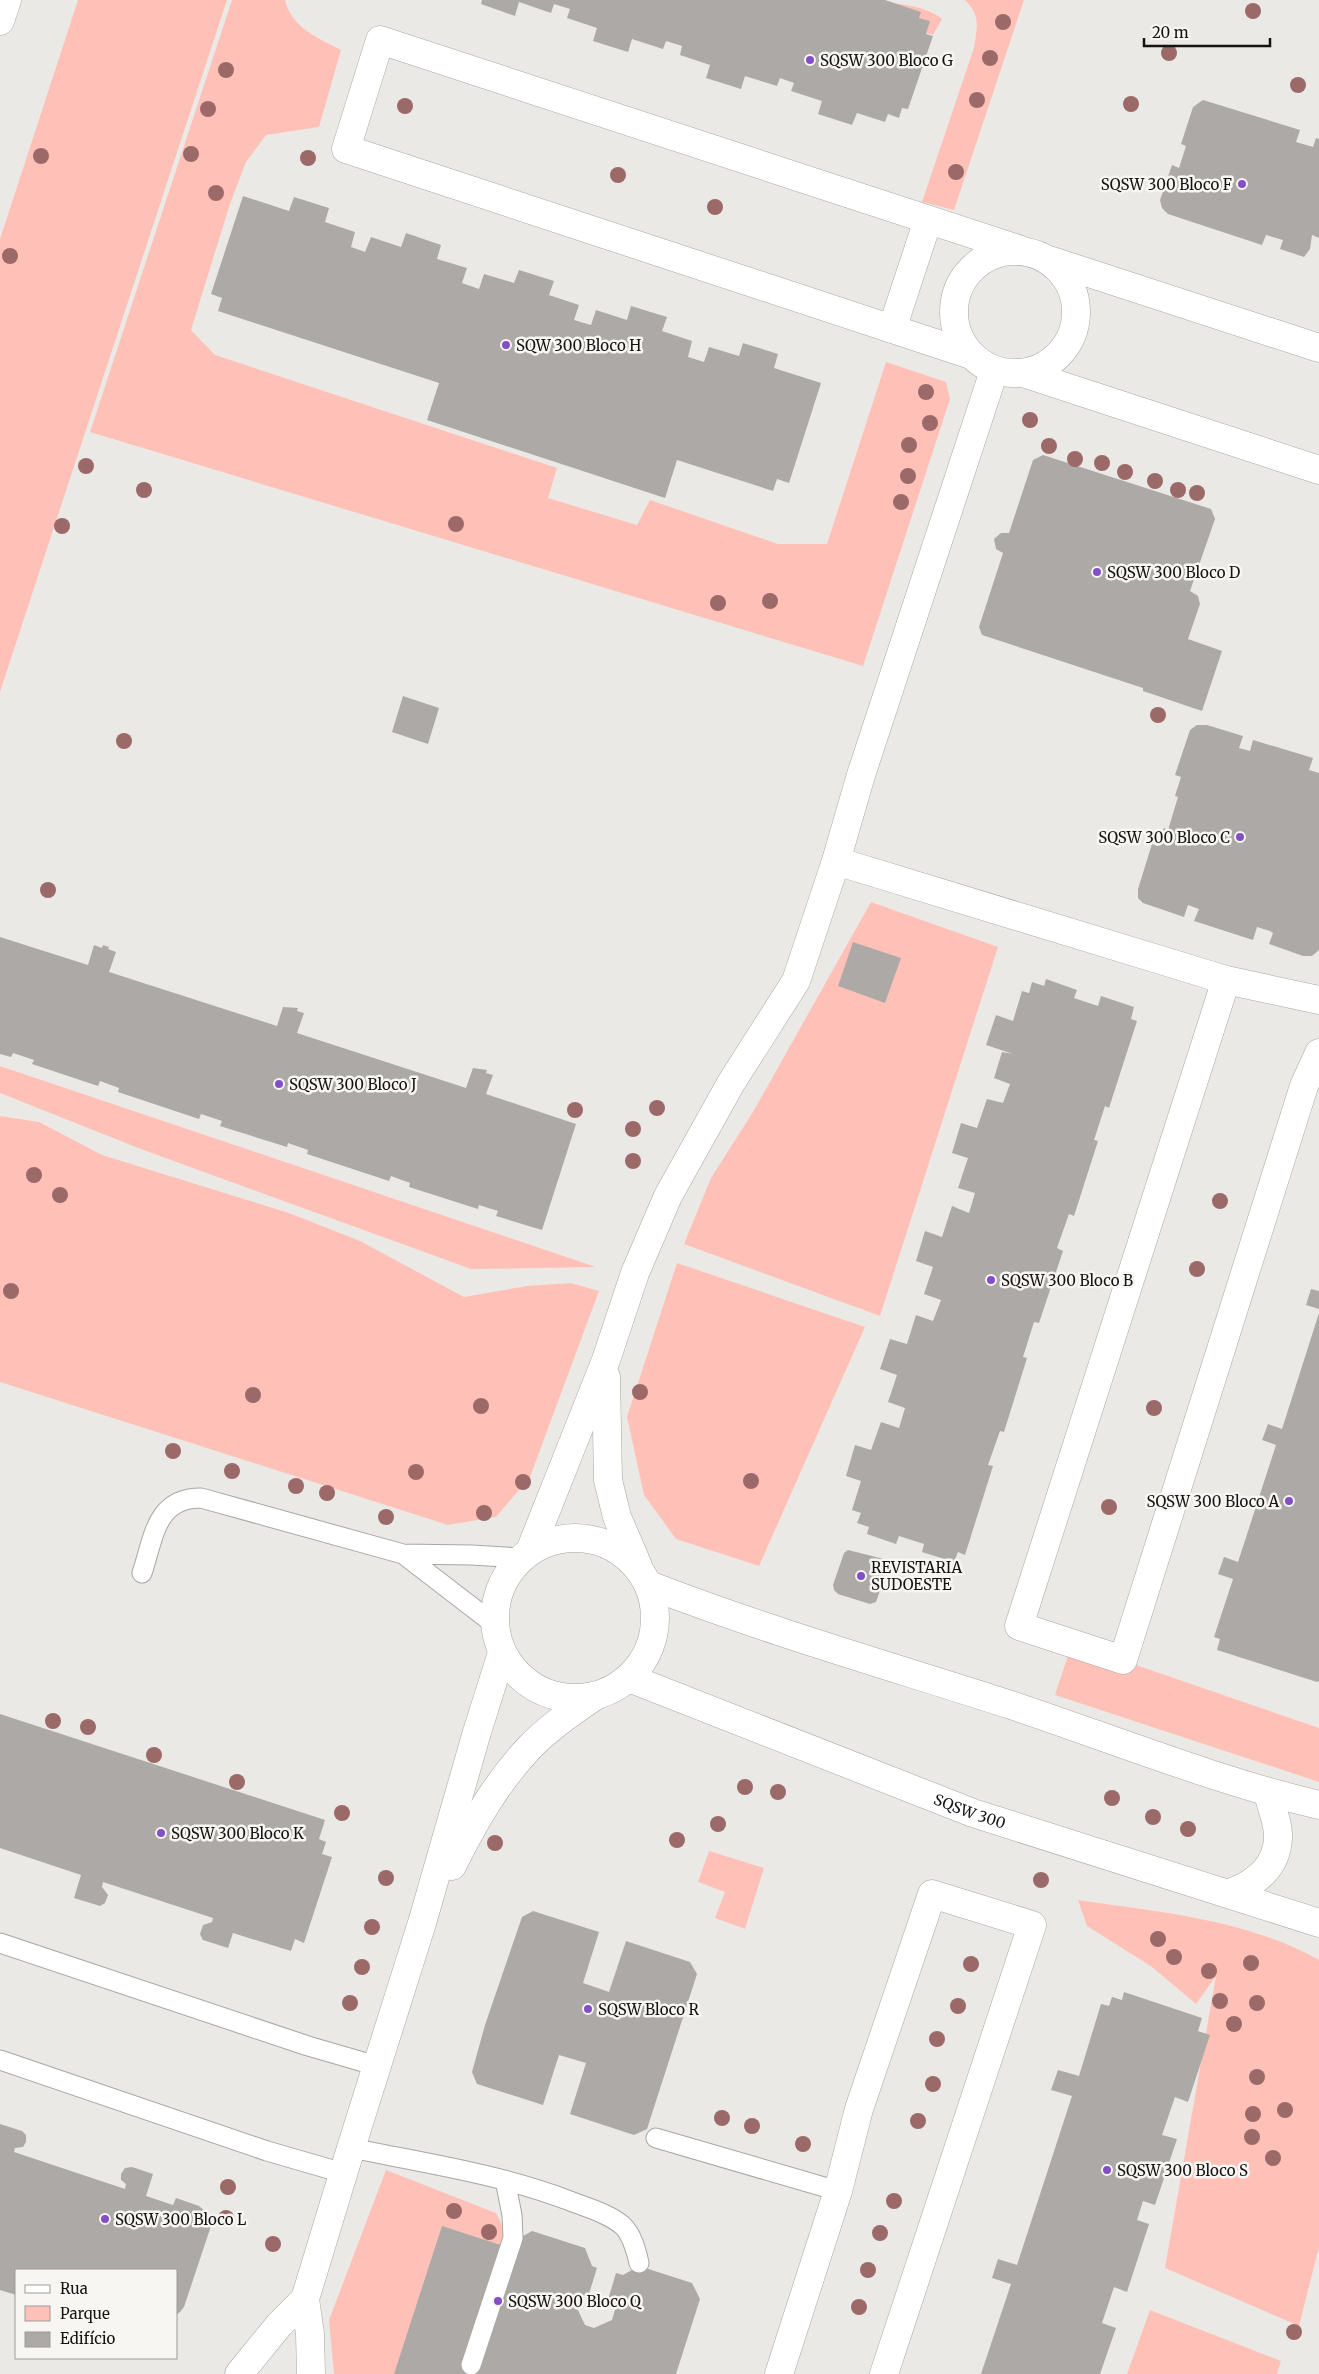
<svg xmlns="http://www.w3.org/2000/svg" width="1319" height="2374" viewBox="0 0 1319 2374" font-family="Merriweather,serif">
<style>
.green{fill:#ffc1b7}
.building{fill:#ada9a7}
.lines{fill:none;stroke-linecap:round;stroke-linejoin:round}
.service-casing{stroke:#a8a6a3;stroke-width:21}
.minor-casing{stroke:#a8a6a3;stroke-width:29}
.tertiary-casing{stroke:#a8a6a3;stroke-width:29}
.service{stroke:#fff;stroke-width:19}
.minor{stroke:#fff;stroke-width:28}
.tertiary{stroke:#fff;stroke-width:28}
.tree{fill:#9b6968}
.poi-dot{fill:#834fc7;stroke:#f8f6f3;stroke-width:2}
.labels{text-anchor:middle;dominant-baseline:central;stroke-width:5;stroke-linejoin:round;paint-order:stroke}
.poi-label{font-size:15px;fill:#131311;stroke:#f8f6f3;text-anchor:start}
.street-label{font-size:15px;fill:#131311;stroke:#f8f6f3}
</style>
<rect width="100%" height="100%" fill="#ebe9e5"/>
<!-- green -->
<path class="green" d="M78 0H227L0 692V239Z
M232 0H285C291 27 318 38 341 50L319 127 266 135 246 162 230 204 191 330 215 355 557 468 548 498 637 525 650 500 778 544H827L886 362 946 382 950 399 863 666 90 432Z
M827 0C857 0 922 0 942 19L933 35Z
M965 0H1024L954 210 922 202 974 48C977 26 981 16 965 0Z
M871 902 998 947 880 1316 684 1244 711 1178 753 1112Z
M0 1066 531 1245 596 1267 471 1269 138 1148 0 1093Z
M0 1116 39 1122 102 1155 289 1213 360 1241 464 1297 527 1286 571 1283 599 1291 530 1477 496 1517 448 1525 0 1382Z
M677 1263 865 1327 759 1566 676 1539 644 1495 627 1417Z
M1072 1643 1319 1728V1782L1055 1695Z
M709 1851 764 1868 745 1929 715 1918 725 1892 698 1882Z
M1078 1900C1159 1912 1246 1919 1319 1960V2247L1299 2326 1165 2268 1216 1976 1196 2004 1152 1967 1087 1926Z
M386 2170 496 2213 516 2252 474 2374H334L329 2320Z
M1150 2310 1281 2361 1277 2374H1127Z"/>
<!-- building -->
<path class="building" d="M482 0H885L921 12 919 18 930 21 926 34 933 36 908 109 902 108 899 118 888 114 885 122 857 113 852 125 818 114 822 101 791 91 794 83 780 78 777 86 745 76 741 89 706 78 710 65 680 55 682 46 666 41 663 49 632 39 628 52 593 41 597 28 567 18 570 9 554 4 551 13 519 2 515 16 481 4Z
M1203 100 1300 130 1296 142 1313 147 1316 138 1319 139V238L1312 235 1310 249 1304 257 1280 249 1283 240 1266 235 1262 245 1168 214 1162 208 1160 200 1172 165 1179 168 1186 146 1181 144 1193 107Z
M243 196 289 211 294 197 329 208 325 222 355 232 351 247 365 252 371 237 401 247 406 233 441 245 437 259 467 268 462 283 479 289 484 274 514 283 519 270 554 281 549 295 579 305 574 320 591 325 596 310 627 320 631 306 667 317 662 331 692 341 688 357 704 362 709 347 739 356 743 343 778 354 774 368 821 383 789 483 777 479 773 491 677 460 665 498 427 420 439 383 218 311 222 298 211 294Z
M1043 455 1211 509 1215 519 1190 591 1198 596 1200 604 1188 639 1222 651 1202 711 1143 691V688L982 635 979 627 1003 553 996 549 994 539 1001 533H1009L1033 460Z
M403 696 439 708 428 744 392 732Z
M1197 725H1207L1243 736 1239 748 1250 751 1253 740 1313 758 1309 770 1319 773V950L1312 956H1303L1269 944 1273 933 1270 931 1257 927 1253 940 1194 921 1199 909 1188 905 1184 917 1143 903 1138 898V889L1152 844 1158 846 1164 828 1168 830 1178 797 1175 796 1181 777 1175 775 1190 730Z
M0 937 88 965 94 945 102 948 103 945 109 947 108 949 116 952 109 972 277 1026 283 1007 298 1008 297 1011 304 1013 297 1033 466 1088 473 1068 487 1070 486 1073 493 1075 486 1094 576 1124 542 1230 496 1216 498 1211 479 1205 478 1209 409 1187 410 1183 391 1176 389 1181 307 1154 308 1150 288 1143 287 1147 220 1126 222 1121 201 1114 199 1119 118 1092 119 1088 100 1081 98 1086 32 1064 34 1060 13 1053 11 1057 0 1054Z
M853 942 901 958 885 1003 838 986Z
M1046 979 1077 990 1074 998 1098 1006 1101 996 1134 1007 1131 1019 1137 1021 1109 1108 1105 1106 1094 1140 1098 1141 1074 1216 1069 1214 1057 1248 1063 1251 1039 1323 1034 1322 1023 1357 1027 1358 1004 1432 1000 1431 988 1465 993 1466 965 1555 958 1552 954 1562 922 1552 924 1544 899 1536 896 1544 867 1534 869 1527 857 1523 861 1513 852 1510 861 1481 846 1476 855 1445 871 1450 881 1422 899 1428 905 1408 888 1402 897 1375 880 1369 890 1339 907 1344 916 1315 933 1321 941 1300 924 1294 933 1267 916 1261 925 1231 942 1237 952 1206 969 1213 975 1193 958 1188 968 1158 952 1153 961 1123 977 1128 987 1099 1003 1103 1010 1084 994 1078 1002 1052 1013 1054 986 1045 996 1015 1013 1021 1022 991 1029 993 1032 982 1044 986Z
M1311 1289 1319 1291V1309L1306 1305Z
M1319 1313V1681L1317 1682 1217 1650 1220 1639 1214 1637 1233 1579 1218 1574 1224 1557 1238 1562 1276 1445 1262 1440 1268 1424 1282 1429Z
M848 1550 884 1559 888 1562V1567L876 1602 870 1604 838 1594 834 1590 833 1585 844 1553Z
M0 1714 325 1820 319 1839 326 1842 322 1854 332 1857 304 1943 295 1939 291 1951 233 1933 228 1948 203 1940 200 1934 203 1925 212 1922 213 1918 103 1882 102 1887 108 1895 105 1903 100 1906 74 1898 81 1875 0 1848Z
M533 1911 599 1932 583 1983 609 1992 626 1941 690 1962 697 1974 647 2129 634 2135 570 2114 586 2063 559 2055 543 2105 477 2084 472 2072 485 2025 522 1917Z
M1124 1992 1202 2018 1198 2031 1210 2035 1188 2102 1175 2097 1162 2135 1177 2139 1155 2205 1143 2201 1137 2220 1149 2224 1127 2292 1114 2287 1102 2323 1116 2328 1100 2374H981L1011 2284 992 2278 998 2259 1017 2265 1072 2096 1051 2090 1058 2070 1079 2076 1101 2004 1109 2006 1112 1997 1122 2000Z
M0 2124 22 2131 26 2135V2142L23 2147 15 2148 14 2152 125 2189 126 2184 121 2180V2174L125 2168 132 2167 153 2174 146 2196 173 2205 176 2198 199 2206 206 2212 209 2222 212 2223 184 2307 180 2312 176 2315V2270H16V2295L0 2290Z
M442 2226 513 2249 516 2240 532 2231 585 2248 592 2266 597 2268 588 2297 580 2294 576 2306 585 2325 594 2328 612 2320 616 2306 607 2303 616 2273 623 2275 639 2266 692 2283 700 2299 676 2374H394Z"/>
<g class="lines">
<defs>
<path id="service" d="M403 1554 494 1624
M142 1573C154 1538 155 1498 201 1498L403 1554 471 1555 521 1558
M0 1943 308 2046 377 2066
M0 2060 267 2151 343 2173
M656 2138 838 2191
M351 2148C424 2163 500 2174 570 2201 588 2208 607 2213 622 2225 632 2234 636 2250 639 2263
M471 2365 513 2238 512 2215 505 2180"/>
<g id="minor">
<circle cx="1015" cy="312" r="61"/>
<path d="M1049 260 1319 348"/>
<path d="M892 329 928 220"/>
<path d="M968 354 346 149 380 40 1021 250"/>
<path d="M1023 373 1319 470"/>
<path d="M836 861 1226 980 1319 1000"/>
<path d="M1226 980 1019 1626 1123 1660 1304 1086 1319 1053"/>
<path d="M606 1377 608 1480 617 1517 638 1566"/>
<circle cx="575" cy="1618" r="80"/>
<path d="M530 1551 606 1360 635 1273 668 1196 731 1083 796 981 836 861 861 775 994 371"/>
<path d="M649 1585C768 1631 890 1666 1011 1705 1113 1739 1214 1780 1319 1805"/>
<path id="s1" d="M629 1678 973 1813 1319 1923"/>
<path d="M452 1866C473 1824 496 1783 529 1748 548 1728 572 1712 595 1696"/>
<path d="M1230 1893C1255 1884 1277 1867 1278 1838 1279 1824 1271 1807 1268 1793"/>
<path d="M239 2374 279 2325 305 2299"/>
<path d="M311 2374 310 2334 305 2299 351 2148 422 1923 477 1732 502 1653"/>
<path d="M779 2374 838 2191 859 2109 932 1894 1032 1925 884 2374"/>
</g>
<path id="tertiary" d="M0 21 7 0"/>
</defs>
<!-- service casing -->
<use href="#service" class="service-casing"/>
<!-- minor casing -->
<use href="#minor" class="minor-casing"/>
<!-- tertiary casing -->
<use href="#tertiary" class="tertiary-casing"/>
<!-- service -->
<use href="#service" class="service"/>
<!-- minor -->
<use href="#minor" class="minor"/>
<!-- tertiary -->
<use href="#tertiary" class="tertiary"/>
</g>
<!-- trees -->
<g class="tree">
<circle cx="1253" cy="11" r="8"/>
<circle cx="1003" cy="22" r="8"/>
<circle cx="1169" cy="53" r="8"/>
<circle cx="990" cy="58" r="8"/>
<circle cx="226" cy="70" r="8"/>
<circle cx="1298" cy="85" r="8"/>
<circle cx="977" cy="100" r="8"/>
<circle cx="1131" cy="104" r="8"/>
<circle cx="405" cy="106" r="8"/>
<circle cx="208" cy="109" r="8"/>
<circle cx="191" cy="154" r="8"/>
<circle cx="41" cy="156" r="8"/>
<circle cx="308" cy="158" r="8"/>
<circle cx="956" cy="172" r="8"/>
<circle cx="618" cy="175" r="8"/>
<circle cx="216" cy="193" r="8"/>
<circle cx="715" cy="207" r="8"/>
<circle cx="10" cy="256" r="8"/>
<circle cx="926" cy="392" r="8"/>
<circle cx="1030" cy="420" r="8"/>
<circle cx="930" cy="423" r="8"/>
<circle cx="909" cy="445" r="8"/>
<circle cx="1049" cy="446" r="8"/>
<circle cx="1075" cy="459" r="8"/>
<circle cx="1102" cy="463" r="8"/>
<circle cx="86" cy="466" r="8"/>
<circle cx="1125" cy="472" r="8"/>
<circle cx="908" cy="476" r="8"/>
<circle cx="1155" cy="481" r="8"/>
<circle cx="144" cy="490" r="8"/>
<circle cx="1178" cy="490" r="8"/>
<circle cx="1197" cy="493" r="8"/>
<circle cx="901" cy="502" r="8"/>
<circle cx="456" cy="524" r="8"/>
<circle cx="62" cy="526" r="8"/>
<circle cx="770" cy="601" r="8"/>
<circle cx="718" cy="603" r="8"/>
<circle cx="1158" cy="715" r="8"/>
<circle cx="124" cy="741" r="8"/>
<circle cx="48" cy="890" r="8"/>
<circle cx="657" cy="1108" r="8"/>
<circle cx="575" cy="1110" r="8"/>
<circle cx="633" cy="1129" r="8"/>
<circle cx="633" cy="1161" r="8"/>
<circle cx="34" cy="1175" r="8"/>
<circle cx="60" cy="1195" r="8"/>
<circle cx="1220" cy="1201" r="8"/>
<circle cx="1197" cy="1269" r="8"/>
<circle cx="11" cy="1291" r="8"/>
<circle cx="640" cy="1392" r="8"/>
<circle cx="253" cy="1395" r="8"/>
<circle cx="481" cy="1406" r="8"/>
<circle cx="1154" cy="1408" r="8"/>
<circle cx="173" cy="1451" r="8"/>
<circle cx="232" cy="1471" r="8"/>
<circle cx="416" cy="1472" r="8"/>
<circle cx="751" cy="1481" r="8"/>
<circle cx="523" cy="1482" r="8"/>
<circle cx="296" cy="1486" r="8"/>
<circle cx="327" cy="1493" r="8"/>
<circle cx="1109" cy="1507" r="8"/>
<circle cx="484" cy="1513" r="8"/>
<circle cx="386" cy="1517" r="8"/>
<circle cx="53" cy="1721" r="8"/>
<circle cx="88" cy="1727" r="8"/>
<circle cx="154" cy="1755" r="8"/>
<circle cx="237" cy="1782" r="8"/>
<circle cx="745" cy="1787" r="8"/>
<circle cx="778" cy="1792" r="8"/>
<circle cx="1112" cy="1798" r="8"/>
<circle cx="342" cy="1813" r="8"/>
<circle cx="1153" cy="1817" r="8"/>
<circle cx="718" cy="1824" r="8"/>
<circle cx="1188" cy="1829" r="8"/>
<circle cx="677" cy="1840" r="8"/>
<circle cx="495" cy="1843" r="8"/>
<circle cx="386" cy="1878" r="8"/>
<circle cx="1041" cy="1880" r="8"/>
<circle cx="372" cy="1927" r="8"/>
<circle cx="1158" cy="1939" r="8"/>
<circle cx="1174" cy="1957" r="8"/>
<circle cx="1251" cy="1963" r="8"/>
<circle cx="971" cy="1964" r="8"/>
<circle cx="362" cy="1967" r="8"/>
<circle cx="1209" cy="1971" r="8"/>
<circle cx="1220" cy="2001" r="8"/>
<circle cx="350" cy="2003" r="8"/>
<circle cx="1257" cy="2003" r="8"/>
<circle cx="958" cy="2006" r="8"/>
<circle cx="1234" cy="2024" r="8"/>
<circle cx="937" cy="2039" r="8"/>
<circle cx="1257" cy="2077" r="8"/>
<circle cx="933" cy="2084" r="8"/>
<circle cx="1285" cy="2110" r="8"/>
<circle cx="1253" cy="2114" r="8"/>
<circle cx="722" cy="2118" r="8"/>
<circle cx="918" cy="2121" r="8"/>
<circle cx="752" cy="2126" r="8"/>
<circle cx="1252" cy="2137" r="8"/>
<circle cx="803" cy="2144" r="8"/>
<circle cx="1273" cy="2158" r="8"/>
<circle cx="228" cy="2187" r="8"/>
<circle cx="894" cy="2201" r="8"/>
<circle cx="454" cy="2211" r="8"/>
<circle cx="226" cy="2218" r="8"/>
<circle cx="489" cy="2232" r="8"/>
<circle cx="880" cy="2233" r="8"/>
<circle cx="273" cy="2244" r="8"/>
<circle cx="868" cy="2270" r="8"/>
<circle cx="859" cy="2307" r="8"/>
<circle cx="1294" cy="2332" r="8"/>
</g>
<!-- markers -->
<g class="poi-dot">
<circle cx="810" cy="60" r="5"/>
<circle cx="1242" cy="184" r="5"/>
<circle cx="506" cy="345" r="5"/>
<circle cx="1097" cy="572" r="5"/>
<circle cx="1240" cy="837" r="5"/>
<circle cx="279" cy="1084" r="5"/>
<circle cx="991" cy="1280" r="5"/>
<circle cx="1289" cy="1501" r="5"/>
<circle cx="861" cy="1576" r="5"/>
<circle cx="161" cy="1833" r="5"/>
<circle cx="588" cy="2009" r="5"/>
<circle cx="1107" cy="2170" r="5"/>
<circle cx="105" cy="2219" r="5"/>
<circle cx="498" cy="2301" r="5"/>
</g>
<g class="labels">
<!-- poi labels -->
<g class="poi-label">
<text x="820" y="60">SQSW 300 Bloco G</text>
<text x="1232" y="184" text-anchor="end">SQSW 300 Bloco F</text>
<text x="516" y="345">SQW 300 Bloco H</text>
<text x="1107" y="572">SQSW 300 Bloco D</text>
<text x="1230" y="837" text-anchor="end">SQSW 300 Bloco C</text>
<text x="289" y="1084">SQSW 300 Bloco J</text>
<text x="1001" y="1280">SQSW 300 Bloco B</text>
<text x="1279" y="1501" text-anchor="end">SQSW 300 Bloco A</text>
<text x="871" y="1567">REVISTARIA<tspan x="871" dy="17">SUDOESTE</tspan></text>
<text x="171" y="1833">SQSW 300 Bloco K</text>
<text x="598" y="2009">SQSW Bloco R</text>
<text x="1117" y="2170">SQSW 300 Bloco S</text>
<text x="115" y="2219">SQSW 300 Bloco L</text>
<text x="508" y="2301">SQSW 300 Bloco Q</text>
</g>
<!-- street labels -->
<g class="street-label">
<text stroke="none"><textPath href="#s1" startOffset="366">SQSW 300</textPath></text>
</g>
</g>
<!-- legend -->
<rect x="15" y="2269" width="162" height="90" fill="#f8f6f3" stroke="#9c9b99"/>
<rect x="25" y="2285" width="25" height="8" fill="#ffffff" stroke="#9c9b99"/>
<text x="60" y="2294" font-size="15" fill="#131311">Rua</text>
<rect x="25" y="2306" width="25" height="15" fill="#ffc1b7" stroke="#9c9b99"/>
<text x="60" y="2319" font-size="15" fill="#131311">Parque</text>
<rect x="25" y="2332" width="25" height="15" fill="#ada9a7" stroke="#9c9b99"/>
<text x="60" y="2344" font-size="15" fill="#131311">Edifício</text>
<!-- scale -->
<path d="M1144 38v8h126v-8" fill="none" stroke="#131311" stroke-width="2.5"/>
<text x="1152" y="38" font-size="15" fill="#131311" stroke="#f8f6f3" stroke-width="4" paint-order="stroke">20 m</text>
</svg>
